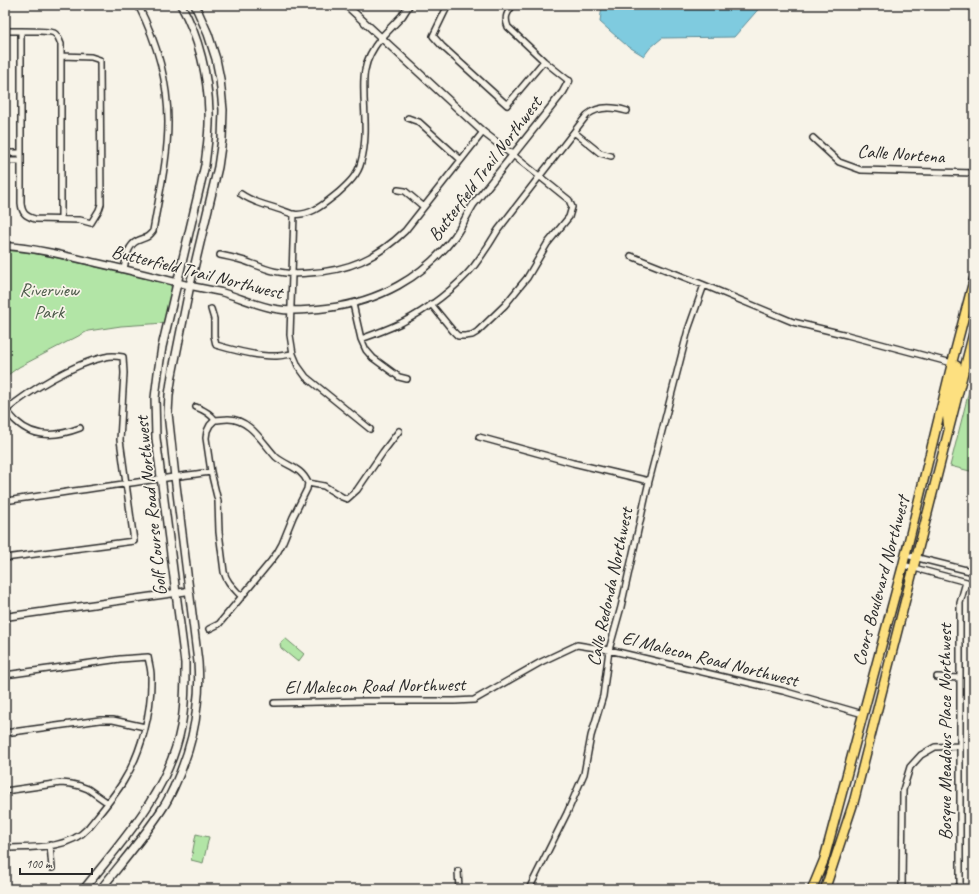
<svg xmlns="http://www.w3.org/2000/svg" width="979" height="894" viewBox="0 0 979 894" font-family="Caveat,sans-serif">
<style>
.green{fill:#b2e5a6;stroke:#6e8868}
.water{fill:#7fcbdf;stroke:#5d8b97}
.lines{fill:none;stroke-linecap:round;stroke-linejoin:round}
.minor-casing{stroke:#2b2b2b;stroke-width:8}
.tertiary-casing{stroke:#2b2b2b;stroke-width:9}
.secondary-casing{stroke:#2b2b2b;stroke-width:10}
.primary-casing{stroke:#2b2b2b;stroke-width:11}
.minor{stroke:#f7f3e8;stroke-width:5}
.tertiary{stroke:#f7f3e8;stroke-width:6}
.secondary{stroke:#f7f3e8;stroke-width:7}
.primary{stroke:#fde080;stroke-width:8}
.labels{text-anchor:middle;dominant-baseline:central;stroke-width:3.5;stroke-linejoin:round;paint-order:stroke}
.street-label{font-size:19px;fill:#2b2b2b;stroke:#f7f3e8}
.park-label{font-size:19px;fill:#4d5a4a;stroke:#f7f3e8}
</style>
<rect width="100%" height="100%" fill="#f7f3e8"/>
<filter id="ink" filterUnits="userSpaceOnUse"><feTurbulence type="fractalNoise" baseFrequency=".025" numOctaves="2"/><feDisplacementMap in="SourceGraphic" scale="8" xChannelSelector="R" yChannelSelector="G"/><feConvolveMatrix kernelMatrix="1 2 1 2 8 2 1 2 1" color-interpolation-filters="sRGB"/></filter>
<g filter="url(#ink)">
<!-- green -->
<path class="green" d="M5 250 31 253 53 257 169 284 171 286 172 292 165 323 121 326 88 331 19 367 5 377Z
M974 371V472L950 466Z
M285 638 304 654 298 662 281 648 280 644Z
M196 834 209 837 203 863 191 860Z"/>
<!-- water -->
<path class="water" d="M602 5H762L734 37 662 38 650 48 644 56 626 45 600 22Z"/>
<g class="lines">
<defs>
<path id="minor" d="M448 5 433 36 442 46 507 105 544 61
M513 5C507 13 504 17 508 27L544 61 569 81
M5 31C14 31 48 30 54 33 58 35 59 40 61 44V219
M21 31V203C22 213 25 216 35 219L80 220 91 223 99 210 101 204 100 60 91 57 61 56
M408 118 419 122 461 160
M574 132 600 153 611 156
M813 138 839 162 861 170 974 173
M5 153H21
M5 161H21
M398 190 405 191 424 207
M241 194C251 201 261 204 272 207 279 209 286 212 292 214 311 217 325 203 338 193 348 184 358 175 361 162 367 141 365 119 364 98 364 89 363 79 365 70 367 58 373 48 381 38
M294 214 290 335 293 354 298 366 306 377 370 429
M220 255C230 257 241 259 250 263 260 266 268 271 279 272 289 274 299 274 309 273 348 271 377 258 405 231L483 132
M631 256 704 285 793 322 847 335 952 363
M124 269C126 260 127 246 137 241 145 237 147 239 153 231 159 195 168 159 168 122 168 81 157 42 138 5
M353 304 361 339 366 350 373 358 399 377 407 379
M431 304 453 331 458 336H465L472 335 477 332 505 305 522 284 527 278 547 244 569 217 572 207 569 200 513 155
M211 309 214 319V336L216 345C233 350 260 357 277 356 283 356 288 354 293 354
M361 339C375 334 388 329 401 323 427 310 456 288 474 266 483 254 491 242 498 230L587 115C598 106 614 107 627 111
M196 407C204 410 210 413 215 420 219 420 224 419 228 419 250 419 262 442 276 457 288 467 301 467 308 483L324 486 342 497 347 499 357 490 383 452 399 431
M6 410C10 414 13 419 17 422 35 439 59 436 80 428
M5 411C30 390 73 364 105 357 111 355 117 356 123 357L124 373 120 440 134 541 5 558
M215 420 210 425 207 431 206 438 211 472 218 501 219 532 224 572C227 583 234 588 242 597
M479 437 573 463 649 481
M5 501C74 491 142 481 211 472
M906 555 974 572
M903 565 974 584
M209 629 219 624 271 561 277 553 282 544 293 517 307 489 308 483
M5 675 120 659 148 657C149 663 151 669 151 675 152 711 142 752 123 782 113 798 100 813 88 828 68 850 32 847 5 848
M937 677 960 678
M274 703 367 701H455L474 700 541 662 577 645 609 650 783 691 863 714
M5 733 100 720H113L145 727
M5 791 61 783 71 784 80 786 88 789 108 803
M50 845 52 868
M458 871 459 889
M529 889 567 813 584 774 591 736 603 696 609 650 621 607 649 481 688 330 704 285
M902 889 903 790 910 767 921 755 935 747 960 746
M957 889 960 883V603L966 582"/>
<path id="tertiary" d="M346 5 483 132 513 155
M381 38 402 16 409 5
M5 246C36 248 67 256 97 263 128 270 160 278 191 286 201 288 211 290 221 292 239 297 257 306 276 309 292 312 310 310 327 308 378 302 423 278 455 236 462 226 467 215 473 205L563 92 569 81
M5 617 189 591"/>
<path id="secondary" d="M84 889C123 840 169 791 181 727 185 706 185 685 185 663L156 438 155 398 158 373 162 347 205 165C207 147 210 130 209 112 208 76 199 37 181 5
M101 889C122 862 146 835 164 806 168 800 171 793 174 787 186 761 195 733 197 705 199 691 199 676 198 662L175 477 168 413 169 395 172 375 190 285 218 167 222 139 223 110 220 79 216 59 208 34 195 5"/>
<path id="primary" d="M948 425 947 416 957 370V366L952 363
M812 889 824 860 903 565 952 363 974 279
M825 889 854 801 974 331"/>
</defs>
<!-- minor casing -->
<use href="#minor" class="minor-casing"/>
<!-- tertiary casing -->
<use href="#tertiary" class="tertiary-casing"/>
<!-- secondary casing -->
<use href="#secondary" class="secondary-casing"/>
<!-- primary casing -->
<use href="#primary" class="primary-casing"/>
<!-- minor -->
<use href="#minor" class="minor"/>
<!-- tertiary -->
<use href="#tertiary" class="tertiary"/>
<!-- secondary -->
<use href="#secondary" class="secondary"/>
<!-- primary -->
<use href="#primary" class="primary"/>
</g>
</g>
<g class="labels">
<!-- street labels -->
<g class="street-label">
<text transform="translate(901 154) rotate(4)">Calle Nortena</text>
<text transform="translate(485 169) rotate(-53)">Butterfield Trail Northwest</text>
<text transform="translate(197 272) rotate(14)">Butterfield Trail Northwest</text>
<text transform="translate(151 506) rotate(-96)">Golf Course Road Northwest</text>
<text transform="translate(881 581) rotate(-75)">Coors Boulevard Northwest</text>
<text transform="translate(610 587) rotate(-78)">Calle Redonda Northwest</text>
<text transform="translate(710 659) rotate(14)">El Malecon Road Northwest</text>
<text transform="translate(375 686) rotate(-1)">El Malecon Road Northwest</text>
<text transform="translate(945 732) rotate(-90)">Bosque Meadows Place Northwest</text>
</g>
<!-- park labels -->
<g class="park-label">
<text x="49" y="290">Riverview<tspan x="49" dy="22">Park</tspan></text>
</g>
</g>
<!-- margin -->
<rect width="979" height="894" fill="none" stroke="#f7f3e8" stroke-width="20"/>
<rect x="10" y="10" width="959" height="874" fill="none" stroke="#2b2b2b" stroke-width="1.5" filter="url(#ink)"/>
<!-- scale -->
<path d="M20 868v6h72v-6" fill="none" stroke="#2b2b2b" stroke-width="2"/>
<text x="26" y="868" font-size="12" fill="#2b2b2b" stroke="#f7f3e8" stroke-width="3" paint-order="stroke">100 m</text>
</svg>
